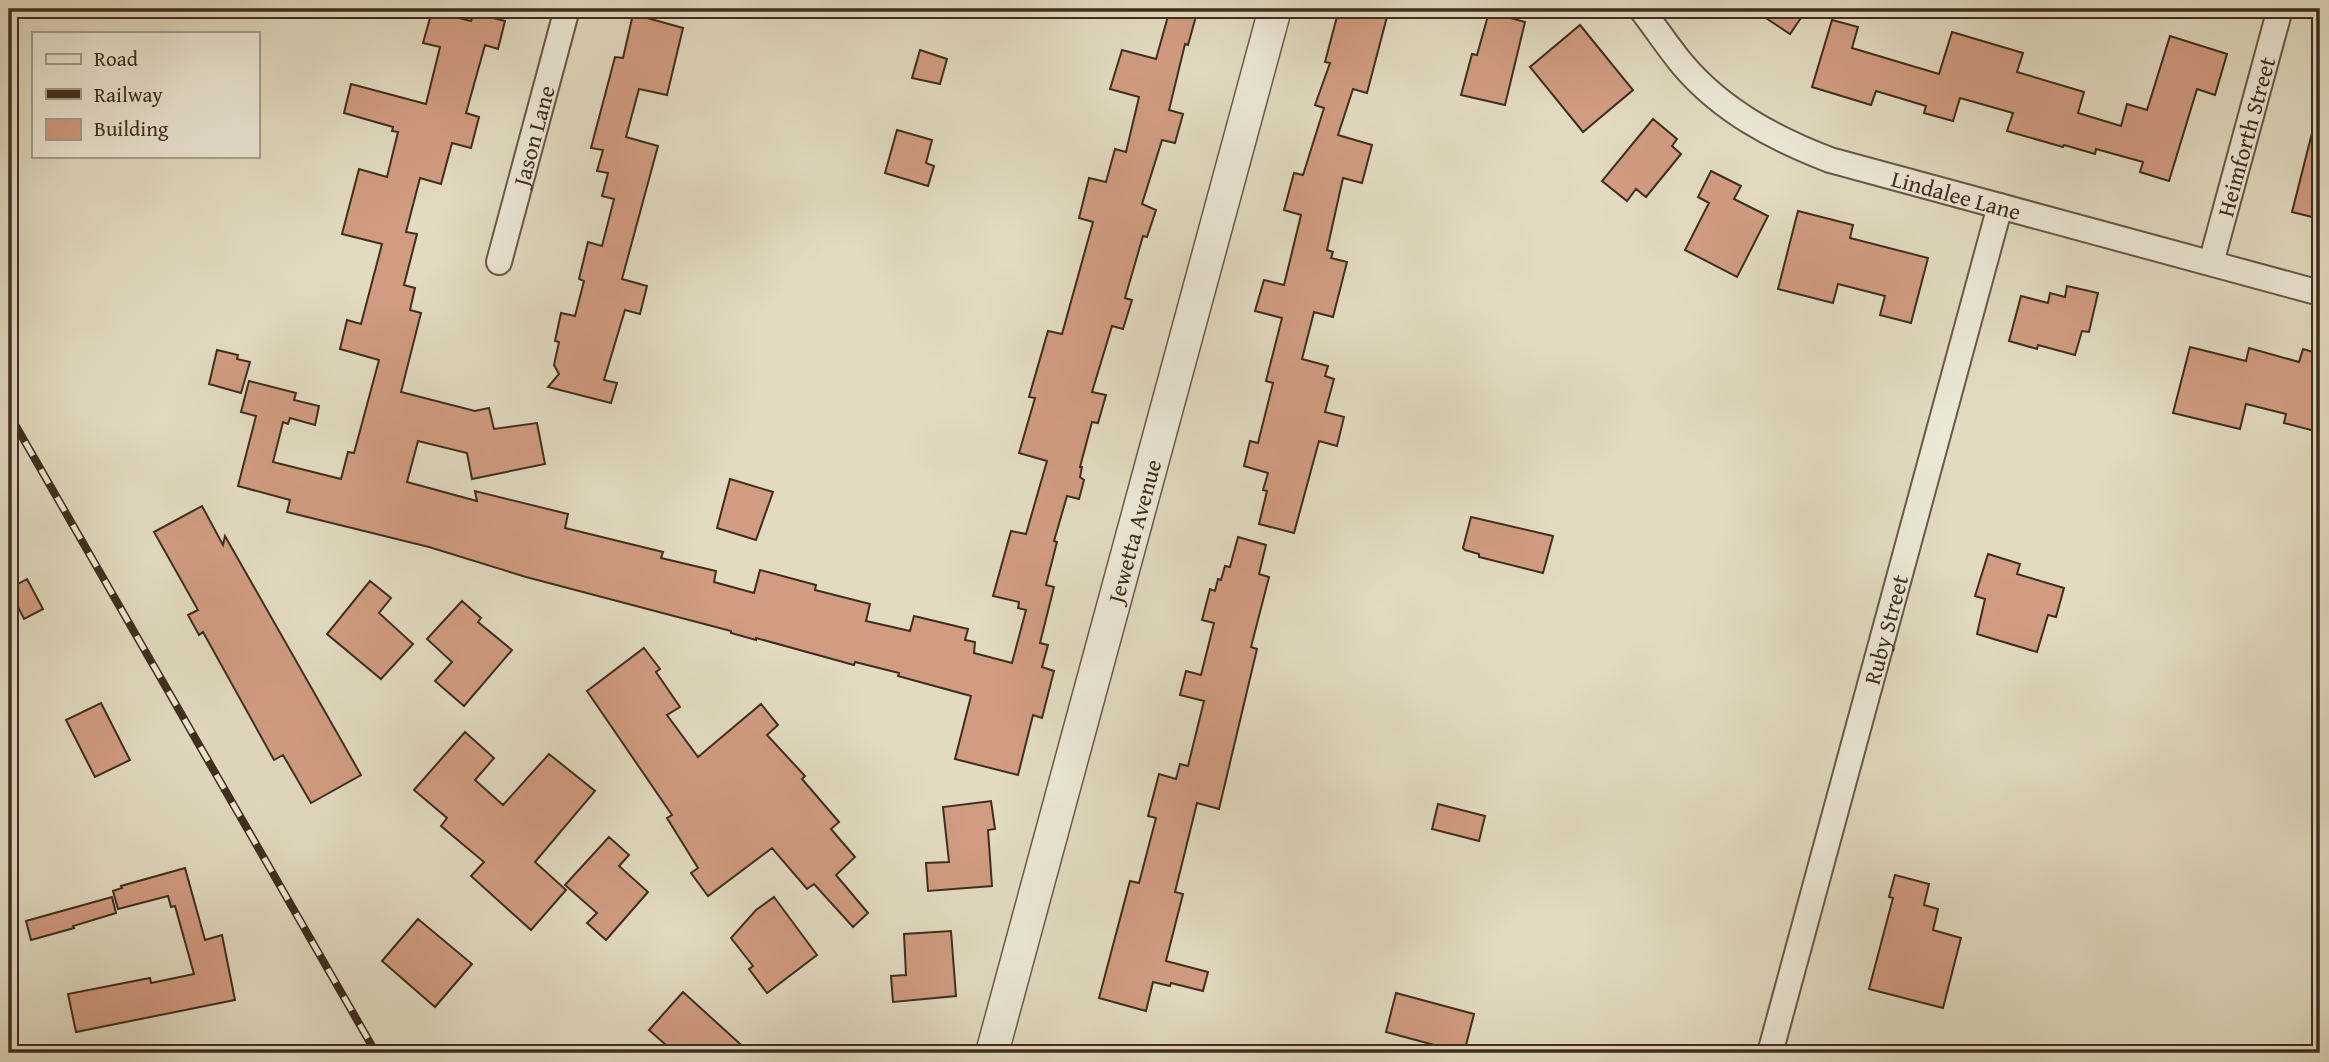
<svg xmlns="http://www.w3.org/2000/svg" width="2329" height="1062" viewBox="0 0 2329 1062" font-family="'Gentium Book Plus',serif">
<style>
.building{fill:#d19c81;stroke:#3f2e1e;stroke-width:2}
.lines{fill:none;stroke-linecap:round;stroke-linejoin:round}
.minor-casing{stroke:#685947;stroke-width:28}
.tertiary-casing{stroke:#685947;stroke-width:35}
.minor{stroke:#ece8d7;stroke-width:24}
.tertiary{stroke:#ece8d7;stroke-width:32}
.rail-casing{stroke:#3f2e1e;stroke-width:8}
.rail{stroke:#ece8d7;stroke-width:5;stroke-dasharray:16;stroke-linecap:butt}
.labels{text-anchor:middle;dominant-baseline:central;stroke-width:5;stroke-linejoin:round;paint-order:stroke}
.street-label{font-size:23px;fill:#3f2e1e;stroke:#ece8d7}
</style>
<rect width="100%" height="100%" fill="#e2dbc1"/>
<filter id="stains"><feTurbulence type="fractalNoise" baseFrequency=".00286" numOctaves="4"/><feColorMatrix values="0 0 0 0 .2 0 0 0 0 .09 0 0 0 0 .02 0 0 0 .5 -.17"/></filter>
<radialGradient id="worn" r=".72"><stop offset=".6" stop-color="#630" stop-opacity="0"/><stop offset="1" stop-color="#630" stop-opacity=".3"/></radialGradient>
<!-- building -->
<path class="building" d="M1170 9H1198L1188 45 1185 44 1169 110 1183 114 1175 143 1162 140 1142 204 1156 210 1147 237 1143 236 1125 298 1132 300 1123 329 1112 326 1092 392 1106 395 1098 423 1092 422 1080 467H1082L1080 477 1084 480 1079 499 1067 496 1054 541 1057 542 1046 585 1054 587 1040 643 1048 645 1042 667 1054 671 1042 718 1033 715 1018 775 955 759 971 696 898 676 899 673 855 662 854 665 756 638V640L731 633V631L526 577 429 547 287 512 290 500 238 486 256 416 241 412 249 381 296 393 294 400 319 406 315 425 290 418 288 424 283 422 273 462 341 479 348 452 354 453 379 360 340 349 347 320 361 324 382 244 342 234 359 169 387 177 398 132 392 131 393 127 344 113 351 84 426 104 440 47 423 43 432 11 471 21 474 13 505 21 498 49 485 45 466 113 479 117 471 148 452 143 441 184 420 178 406 232 417 234 404 285 415 288 410 310 421 313 401 392 475 411 489 408 494 429 537 423 545 464 472 479 467 453 418 441 407 482 477 501 475 491 568 514 565 528 663 552 661 558 716 571 714 582 754 593 760 570 816 585 815 590 870 604 866 621 910 631 914 616 968 629 965 640 975 642 974 653 1012 663 1026 610 1018 608 1019 602 993 596 1011 531 1026 534 1047 461 1019 453 1035 398 1029 397 1048 331 1062 334 1093 222 1079 218 1089 178 1106 182 1115 149 1126 152 1139 97 1110 89 1122 50 1156 59Z
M1339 9H1389L1367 93 1353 89 1338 135 1372 145 1362 183 1343 178 1327 250 1333 252 1331 258 1347 262 1333 317 1314 312 1302 359 1328 366 1325 376 1334 379 1325 412 1344 417 1337 446 1319 441 1294 533 1259 524 1267 491 1263 490 1268 473 1244 466 1250 441 1258 443 1273 383 1266 381 1282 318 1255 311 1264 280 1284 285 1301 215 1284 210 1294 173 1303 175 1324 108 1315 105 1330 63 1325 62Z
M1752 9H1807L1790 34Z
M1489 12 1525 22 1505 105 1461 95 1472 54 1477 55Z
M633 14 683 28 667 95 639 89 626 137 658 146 622 279 647 286 640 314 625 310 604 380 617 383 611 403 548 387 559 374 554 365 559 342 555 341 561 313 575 316 584 281 579 279 588 242 602 246 614 199 602 196 608 173 597 171 603 150 591 148 615 57 623 58Z
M1832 20 1858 27 1852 48 1939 74 1952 32 2023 53 2017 72 2084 92 2078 113 2121 126 2127 104 2147 110 2170 36 2227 54 2215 95 2197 89 2169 181 2140 172 2143 162 2096 149 2095 154 2064 145 2063 147 2007 131 2013 113 1960 98 1953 121 1924 113 1926 106 1876 91 1871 105 1812 87Z
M1580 25 1633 90 1583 132 1530 67Z
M920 50 947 59 940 84 912 78Z
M1653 119 1677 139 1672 146 1681 154 1646 197 1636 189 1627 201 1602 181Z
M2313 129 2320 130V219L2292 212Z
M897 130 932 140 926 163 934 166 928 186 885 173Z
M1711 171 1741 186 1734 199 1768 216 1737 277 1685 250 1709 203 1698 197Z
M1798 211 1853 225 1850 238 1928 258 1911 323 1880 315 1885 296 1838 284 1833 303 1778 289Z
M2067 286 2098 293 2089 332 2082 331 2075 355 2038 345 2037 349 2009 341 2021 296 2048 303 2050 293 2065 297Z
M2190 347 2246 361 2249 348 2299 362 2303 349 2320 354V423L2317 422 2315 431 2284 423 2286 414 2246 404 2240 429 2173 413Z
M217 350 238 355 237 359 250 362 241 393 209 384Z
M730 479 773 492 756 540 717 528Z
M202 506 223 545 225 536 361 775 311 803 283 755 274 760 203 632 199 635 188 615 198 610 154 532Z
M1471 517 1553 536 1543 573 1479 557V554L1465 550 1463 548Z
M1238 537 1266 545 1259 574 1269 577 1251 647 1257 649 1219 809 1197 803 1175 892 1183 894 1166 961 1208 972 1203 991 1171 983 1170 986 1153 982 1146 1011 1099 998 1130 881 1139 883 1156 818 1148 816 1159 774 1176 779 1180 764 1188 766 1204 701 1180 695 1186 671 1201 675 1214 623 1202 620 1210 589 1215 591 1218 579 1221 580 1225 566 1230 567Z
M1988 554 2020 564 2017 574 2064 588 2056 617 2048 615 2037 652 1977 634 1985 599 1975 596Z
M27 579 43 609 24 619 9 589Z
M370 581 391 598 379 613 413 644 381 679 327 634Z
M462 601 481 618 478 622 512 650 464 706 435 681 452 662 427 639Z
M644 648 660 669 656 672 680 707 667 715 698 757 761 704 778 725 767 735 805 776 802 779 839 822 831 829 855 857 836 875 868 913 853 927 814 884 807 889 772 848 708 896 691 873 698 868 667 818 672 815 587 691Z
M101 703 130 760 95 777 66 720Z
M465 732 494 758 475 780 503 805 549 754 595 791 535 862 566 890 531 930 471 876 484 862 441 826 447 818 414 790Z
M991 801 995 829 988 830 992 886 928 891 926 863 949 862 943 807Z
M1438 804 1485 816 1479 841 1432 829Z
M609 837 629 855 619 866 648 892 606 940 587 923 597 913 565 885Z
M185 868 205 940 222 935 235 1000 76 1032 68 994 150 978 151 983 194 974 175 906 171 907 168 896 118 909 113 891 122 888 121 886Z
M1895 875 1929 884 1924 905 1938 909 1933 930 1961 938 1943 1008 1869 989 1893 898 1889 897Z
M112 897 116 913 73 926 74 928 31 940 26 921Z
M774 897 817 955 767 993 749 969 753 966 731 938 756 910Z
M418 919 472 964 435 1007 382 961Z
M951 931 956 996 893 1002 891 976 906 975 904 934Z
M683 992 750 1053H675L649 1030Z
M1396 993 1474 1014 1464 1053 1386 1032Z"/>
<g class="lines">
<defs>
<g id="minor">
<path id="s1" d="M1641 9C1655 27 1668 47 1683 65 1722 111 1775 139 1830 160L2320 293"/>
<path id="s2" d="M499 262 567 9"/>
<path id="s3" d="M2211 263 2280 9"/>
<path id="s4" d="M1770 1053 2000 206"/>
</g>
<g id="tertiary">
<path id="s5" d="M992 1053 1275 9"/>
</g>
</defs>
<!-- minor casing -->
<use href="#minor" class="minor-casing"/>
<!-- tertiary casing -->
<use href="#tertiary" class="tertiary-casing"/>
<!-- minor -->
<use href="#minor" class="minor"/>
<!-- tertiary -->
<use href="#tertiary" class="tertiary"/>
<defs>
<path id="rail" d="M9 414 376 1053"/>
</defs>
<!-- rail casing -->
<use href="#rail" class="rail-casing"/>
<!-- rail -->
<use href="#rail" class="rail"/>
</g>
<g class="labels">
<!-- street labels -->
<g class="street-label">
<text stroke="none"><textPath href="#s2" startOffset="131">Jason Lane</textPath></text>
<text stroke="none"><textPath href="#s3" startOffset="131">Heimforth Street</textPath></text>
<text stroke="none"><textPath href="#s1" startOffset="378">Lindalee Lane</textPath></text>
<text stroke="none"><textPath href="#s5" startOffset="541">Jewetta Avenue</textPath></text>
<text stroke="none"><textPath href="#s4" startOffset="439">Ruby Street</textPath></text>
</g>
</g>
<!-- margin -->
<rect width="2329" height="1062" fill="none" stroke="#e2dbc1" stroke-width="35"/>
<rect x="10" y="10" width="2308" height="1041" fill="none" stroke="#3f2e1e" stroke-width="3.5"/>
<rect x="18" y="18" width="2294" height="1027" fill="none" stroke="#3f2e1e" stroke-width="2"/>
<!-- legend -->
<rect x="32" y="32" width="228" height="126" fill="#ece8d7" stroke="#a79e8d" stroke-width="2"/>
<rect x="46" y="54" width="35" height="10" fill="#ece8d7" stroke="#a79e8d" stroke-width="2"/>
<text x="94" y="66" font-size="21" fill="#3f2e1e">Road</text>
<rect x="46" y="89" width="35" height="10" fill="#3f2e1e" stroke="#a79e8d" stroke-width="2"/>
<text x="94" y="102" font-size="21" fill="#3f2e1e">Railway</text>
<rect x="46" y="119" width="35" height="21" fill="#d19c81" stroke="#a79e8d" stroke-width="2"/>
<text x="94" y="136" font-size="21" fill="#3f2e1e">Building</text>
<rect width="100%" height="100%" filter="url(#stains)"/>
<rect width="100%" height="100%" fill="url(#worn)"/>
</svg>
